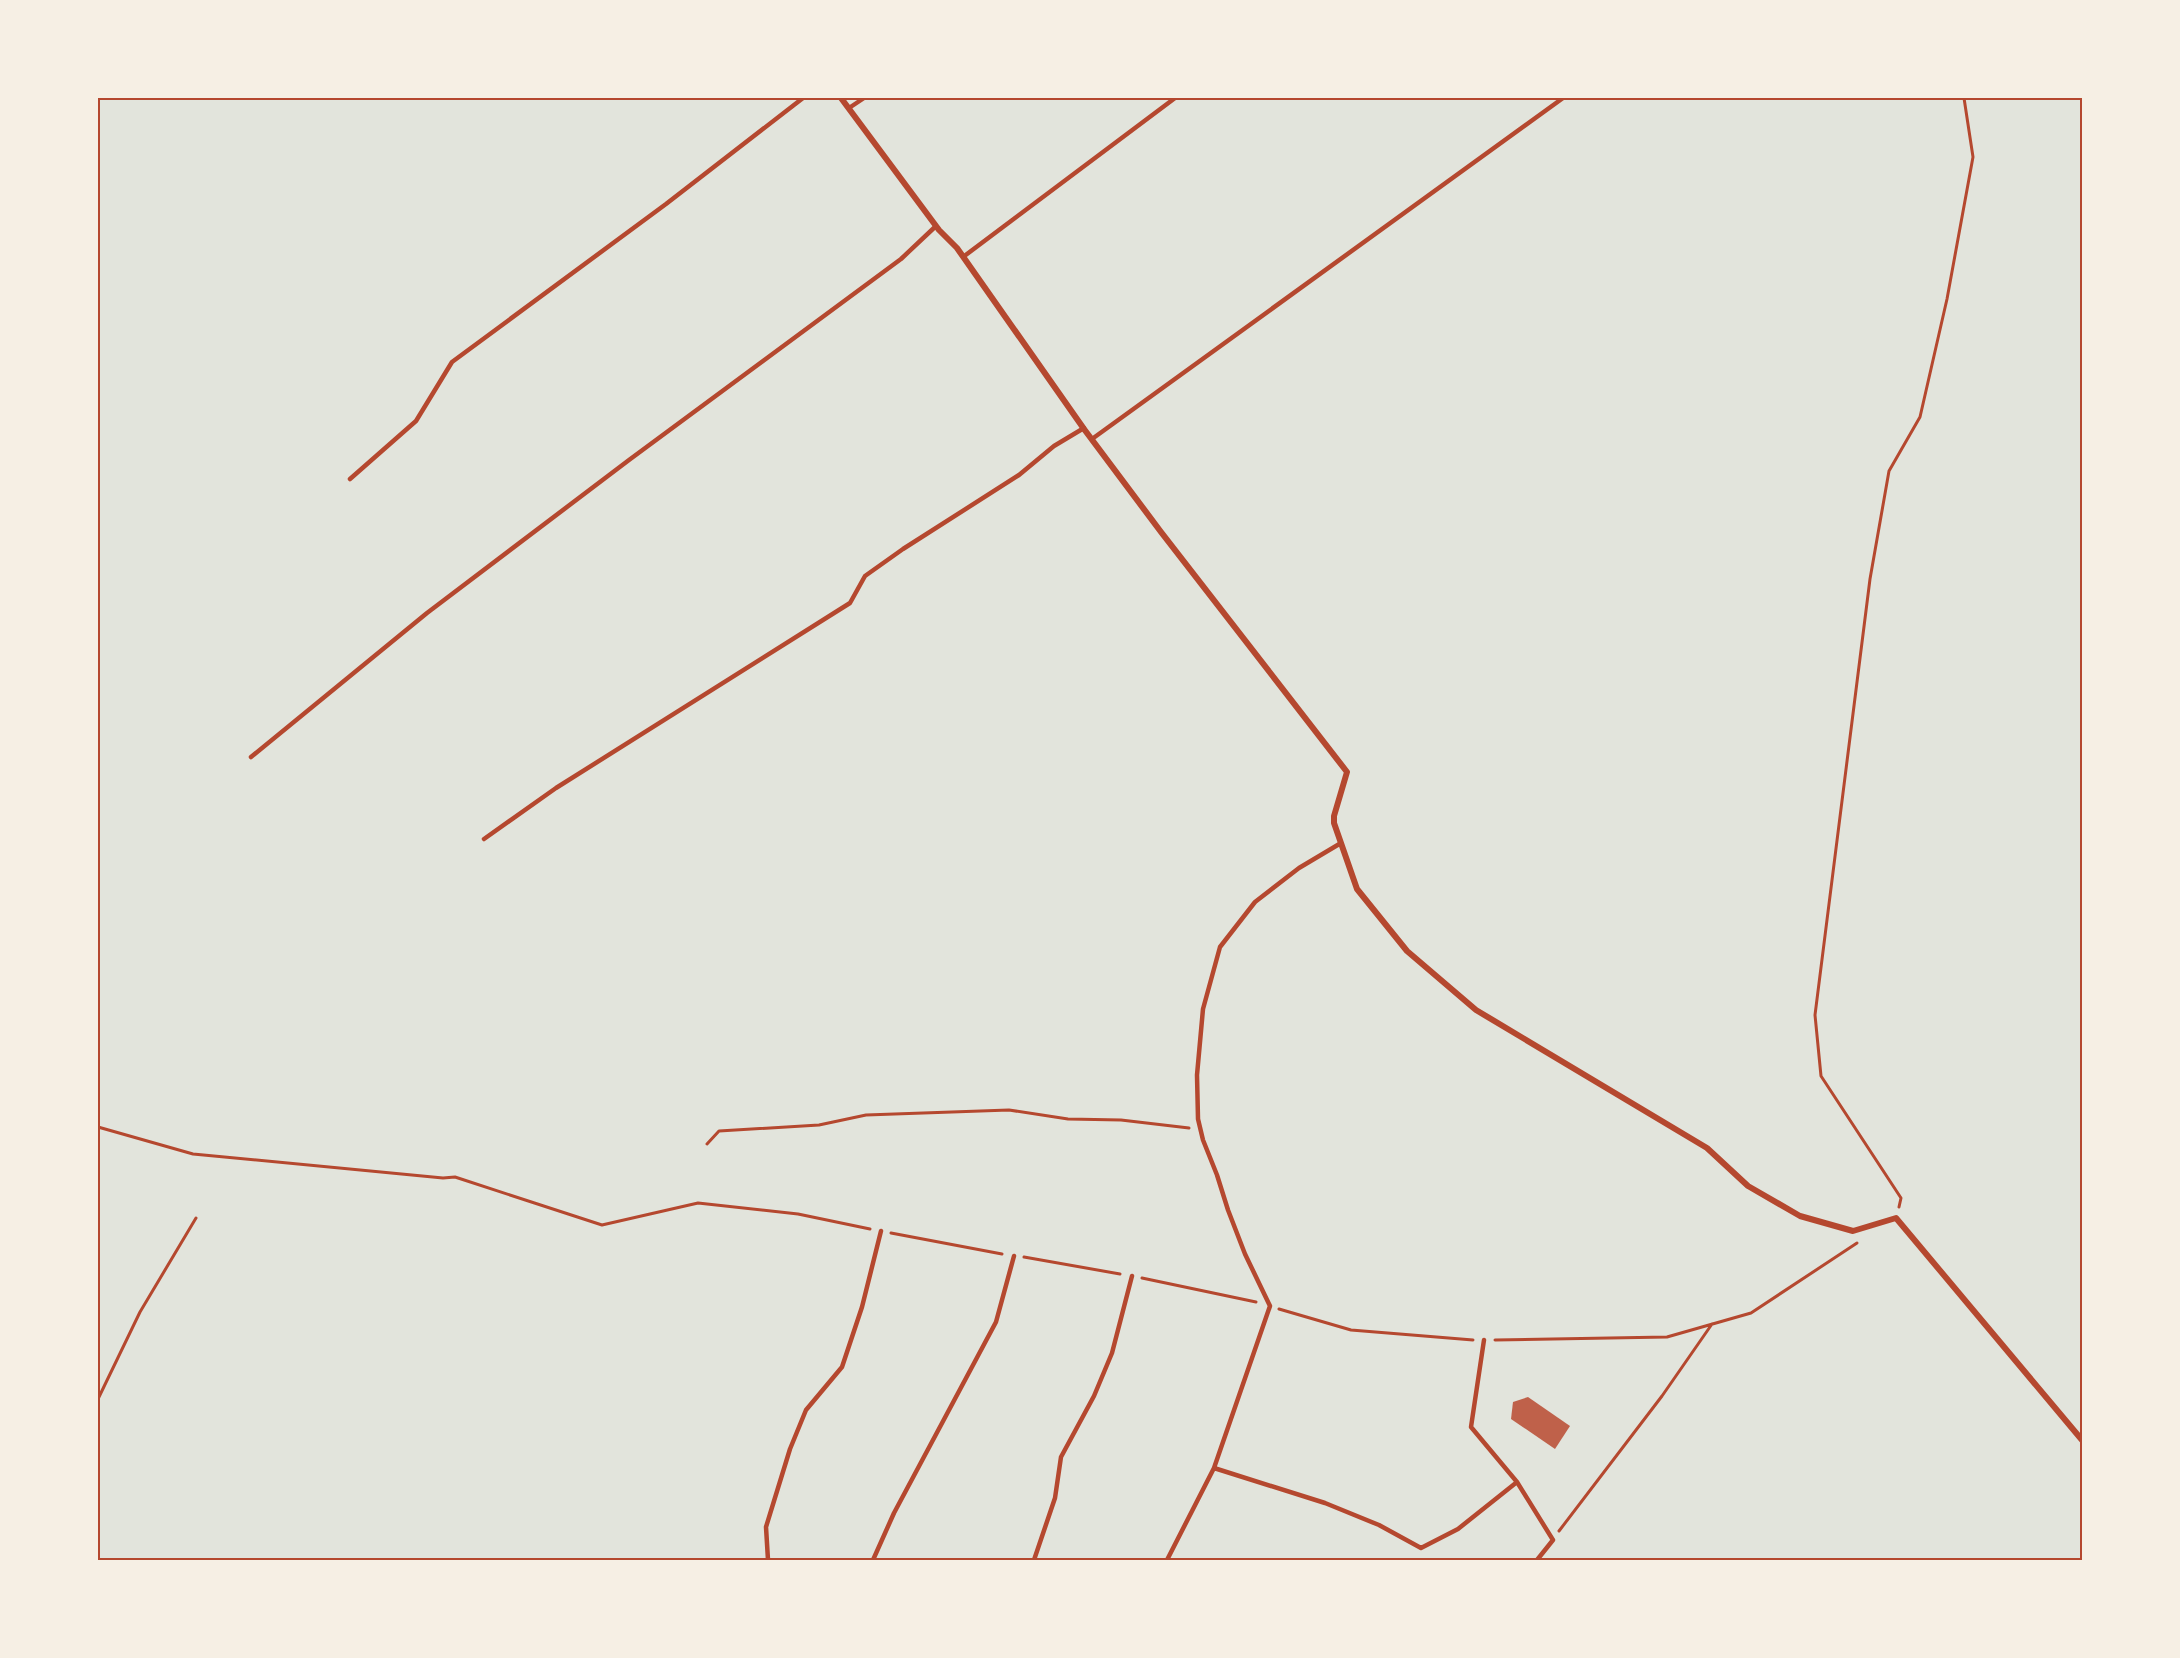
<svg xmlns="http://www.w3.org/2000/svg" width="2180" height="1658" viewBox="0 0 2180 1658" font-family="Roboto,sans-serif">
<style>
.green{fill:#e2e4dc}
.building{fill:#bf614a}
.lines{fill:none;stroke-linecap:round;stroke-linejoin:round}
.path{stroke:#b5482f;stroke-width:3}
.service{stroke:#b5482f;stroke-width:4.5}
.minor{stroke:#b5482f;stroke-width:6}
.neatline{fill:none;stroke:#b5482f;stroke-width:2}
</style>
<rect width="100%" height="100%" fill="#f6efe4"/>
<!-- green -->
<path class="green" d="M98 98H2082V1560H98Z"/>
<!-- building -->
<path class="building" d="M1528 1397 1570 1426 1555 1449 1511 1419 1513 1402Z"/>
<g class="lines">
<!-- path -->
<path class="path" d="M98 1127 193 1154 443 1178 455 1177 602 1225 698 1203 798 1214 870 1229
M707 1144 719 1131 819 1125 866 1115 1009 1110 1068 1119 1121 1120 1189 1128
M1899 1207 1901 1198 1821 1076 1815 1015 1870 579 1889 471 1920 417 1947 299 1973 157 1964 98
M891 1233 1002 1254
M1024 1257 1120 1274
M1142 1278 1256 1302
M1279 1309 1351 1330 1473 1340
M1495 1340 1667 1337 1751 1313 1857 1243
M98 1399 140 1312 196 1218
M1559 1531 1662 1396 1712 1324"/>
<!-- service -->
<path class="service" d="M849 108 864 98
M963 257 1175 98
M1092 439 1563 98
M350 479 416 421 452 362 666 204 803 98
M251 757 427 613 629 460 901 259 936 226
M484 839 556 788 850 603 865 576 903 549 1019 475 1054 446 1084 428
M1341 843 1299 868 1255 902 1220 947 1203 1009 1197 1075 1198 1119 1203 1140 1217 1175 1228 1210 1245 1254 1270 1306 1214 1468 1325 1503 1379 1525 1421 1548 1458 1529 1517 1482
M1484 1340 1471 1427 1517 1482 1553 1540 1537 1560
M768 1560 766 1527 790 1449 806 1410 842 1367 862 1307 881 1231
M873 1560 894 1513 996 1322 1014 1256
M1034 1560 1055 1498 1061 1457 1094 1396 1112 1353 1132 1276
M1167 1560 1214 1468"/>
<!-- minor -->
<path class="minor" d="M841 98 939 230 957 248 1084 429 1161 532 1347 772 1334 816V823L1357 889 1407 951 1476 1010 1707 1148 1748 1186 1800 1216 1853 1231 1896 1218 2082 1440"/>
</g>
<!-- border -->
<rect width="2180" height="1658" fill="none" stroke="#f6efe4" stroke-width="198"/>
<rect x="99" y="99" width="1982" height="1460" class="neatline"/>
</svg>
